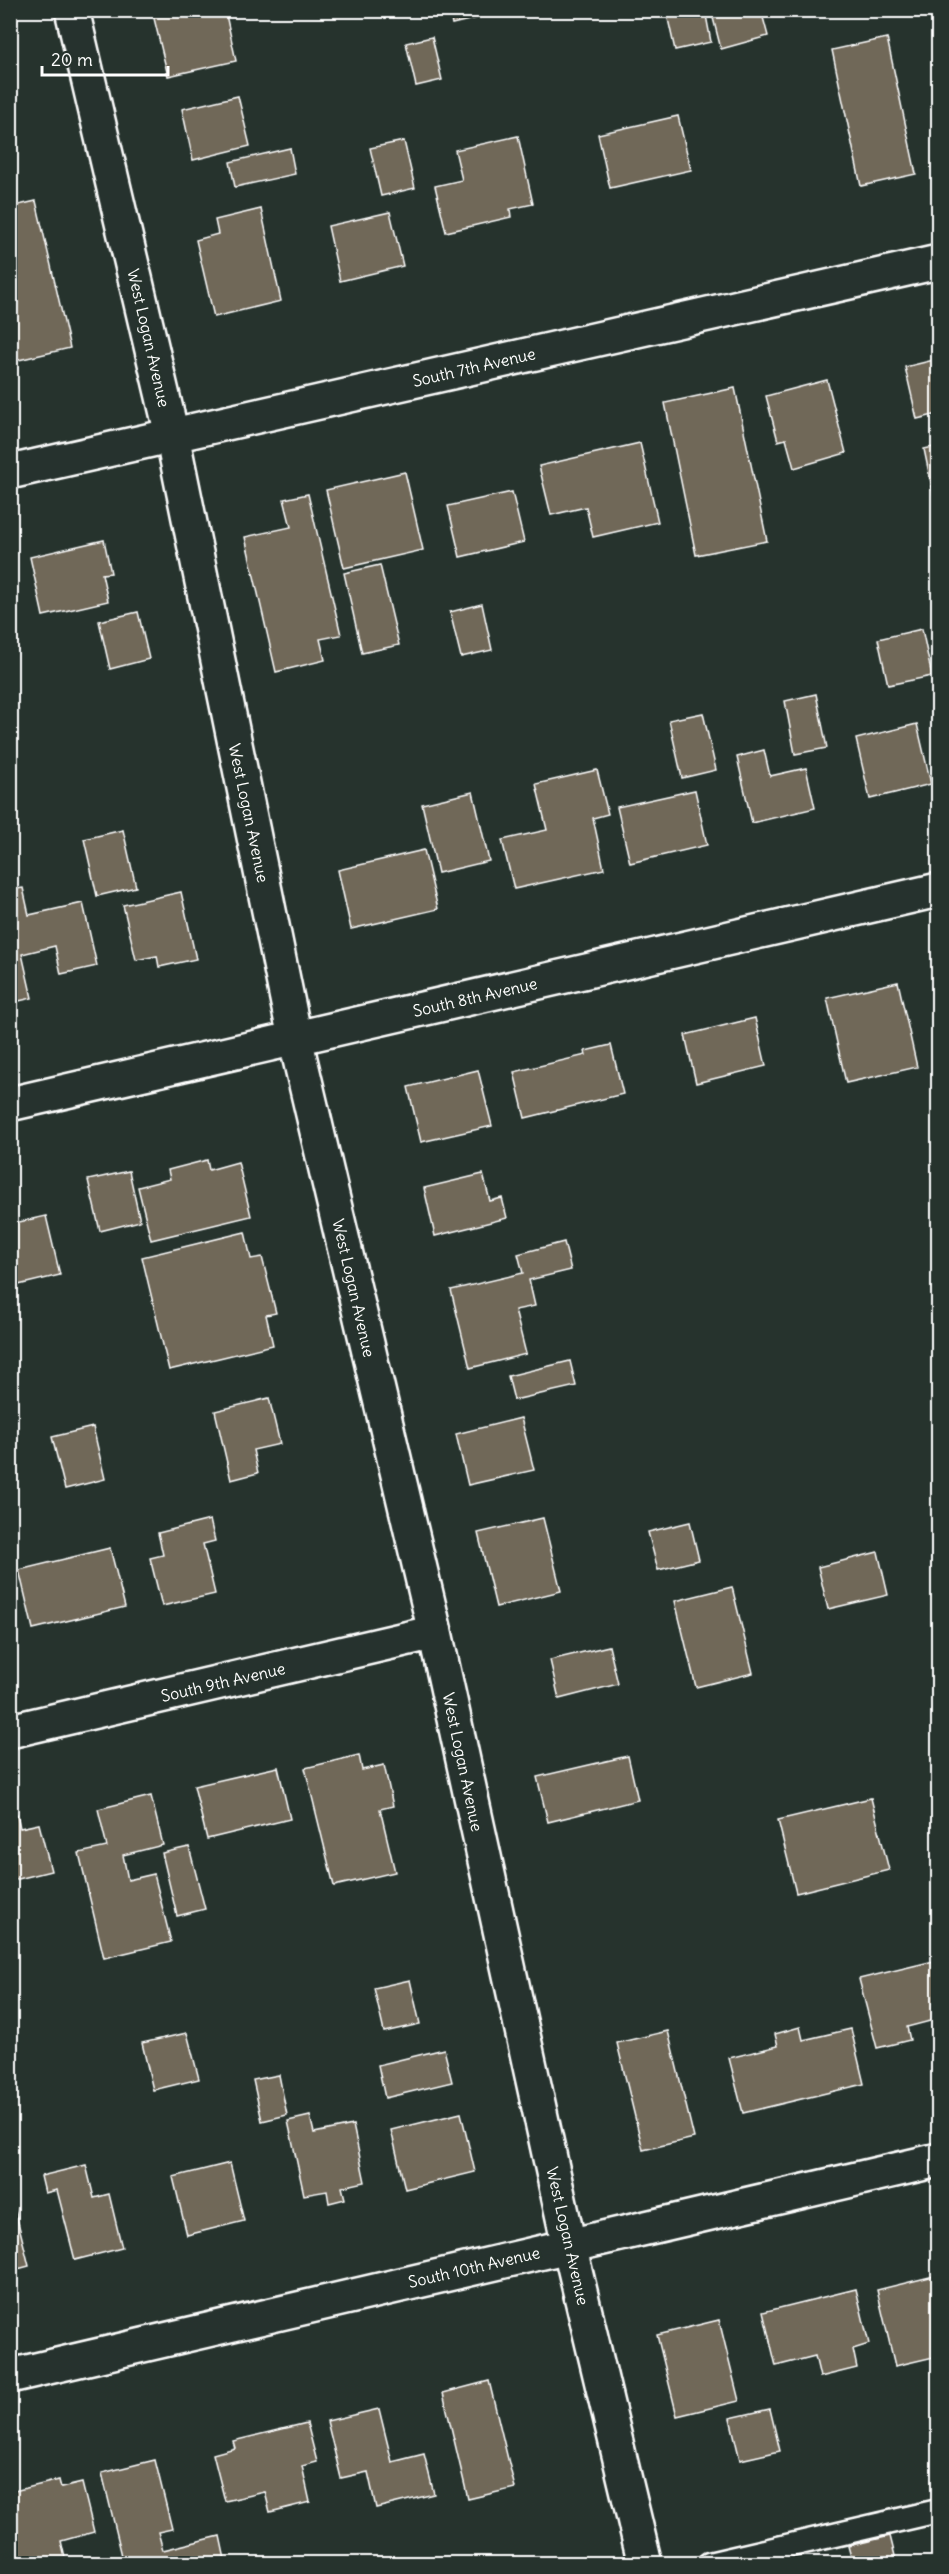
<svg xmlns="http://www.w3.org/2000/svg" width="949" height="2574" viewBox="0 0 949 2574" font-family="Delius,sans-serif">
<style>
.building{fill:#706758;stroke:#fff;stroke-width:1.5}
.lines{fill:none;stroke-linecap:round;stroke-linejoin:round}
.service-casing{stroke:#fff;stroke-width:27}
.minor-casing{stroke:#fff;stroke-width:38}
.service{stroke:#26332d;stroke-width:22}
.minor{stroke:#26332d;stroke-width:33}
.labels{text-anchor:middle;dominant-baseline:central;stroke-width:4.5;stroke-linejoin:round;paint-order:stroke}
.street-label{font-size:16px;fill:#fff;stroke:#26332d}
</style>
<rect width="100%" height="100%" fill="#26332d"/>
<filter id="ink" filterUnits="userSpaceOnUse"><feTurbulence type="fractalNoise" baseFrequency=".0167" numOctaves="2"/><feDisplacementMap in="SourceGraphic" scale="12" xChannelSelector="R" yChannelSelector="G"/><feConvolveMatrix kernelMatrix="1 2 1 2 8 2 1 2 1" color-interpolation-filters="sRGB"/></filter>
<g filter="url(#ink)">
<!-- building -->
<path class="building" d="M152 10H225L236 61 168 76Z
M436 10H495V14L452 24 449 11 437 14Z
M666 10H705L711 42 675 50Z
M711 10H761L768 36 721 49Z
M432 37 442 80 416 86 406 43Z
M887 38 916 174 861 186 832 50Z
M238 96 250 146 193 160 182 109Z
M678 116 691 170 610 188 598 134Z
M518 136 533 204 510 209 511 217 446 232 435 186 462 180 455 150Z
M404 141 415 188 381 196 370 148Z
M290 148 295 174 235 187 230 162Z
M36 201 70 348 10 362V207Z
M261 209 281 301 214 317 196 240 218 234 215 220Z
M390 212 403 266 340 281 328 226Z
M938 359V414L917 419 905 367Z
M827 380 846 453 794 468 786 439 778 441 766 396Z
M735 388 767 541 696 555 665 403Z
M640 443 658 522 593 537 586 507 551 515 539 466Z
M938 446V517L924 449Z
M405 472 423 550 344 568 326 490Z
M512 492 524 542 460 557 448 506Z
M308 494 341 635 320 639 325 660 276 672 245 537 291 527 284 499Z
M104 540 111 573 102 574 108 601 43 616 30 557Z
M380 565 399 645 362 653 344 573Z
M482 604 492 650 461 657 450 612Z
M138 612 149 659 110 669 99 621Z
M922 629 932 676 888 685 878 639Z
M816 694 827 748 795 754 785 701Z
M703 713 716 770 682 778 669 720Z
M917 724 931 784 870 799 856 739Z
M764 750 770 776 806 768 815 808 752 823 737 757Z
M597 770 608 814 593 818 604 869 514 889 502 840 547 830 536 784Z
M695 790 707 845 630 863 617 807Z
M473 792 489 861 438 873 422 804Z
M123 830 136 887 97 896 84 839Z
M424 850 438 909 351 929 338 870Z
M23 888 29 915 83 903 97 966 61 974 55 946 22 954 32 998 10 1003V890Z
M181 892 196 959 159 967 157 956 136 960 123 905Z
M898 982 917 1067 846 1083 827 998Z
M755 1018 766 1066 696 1083 685 1035Z
M611 1045 623 1094 525 1118 514 1072 586 1055 585 1051Z
M478 1070 492 1126 421 1142 408 1087Z
M207 1160 209 1170 238 1162 251 1216 151 1240 138 1187 170 1179 168 1170Z
M129 1171 140 1221 100 1231 88 1180Z
M483 1174 490 1201 502 1198 507 1218 435 1236 424 1188Z
M46 1216 60 1275 10 1287V1224Z
M245 1232 251 1259 262 1257 276 1313 266 1315 273 1345 169 1370 142 1257Z
M564 1242 571 1270 529 1280 535 1306 515 1310 526 1354 470 1368 451 1290 523 1273 518 1254Z
M570 1361 576 1386 514 1400 508 1376Z
M269 1398 280 1444 253 1450 258 1473 231 1480 215 1411Z
M521 1418 534 1470 468 1485 456 1434Z
M93 1427 105 1479 65 1489 52 1437Z
M543 1518 561 1591 496 1607 478 1533Z
M210 1520 215 1541 203 1544 215 1594 162 1606 150 1558 163 1555 158 1533Z
M690 1522 699 1560 658 1570 648 1532Z
M110 1548 125 1607 33 1629 19 1570Z
M878 1552 888 1595 828 1609 818 1567Z
M732 1587 753 1673 696 1687 675 1601Z
M609 1646 618 1684 559 1699 550 1660Z
M359 1755 362 1770 384 1765 393 1806 380 1809 395 1872 334 1886 305 1768Z
M628 1756 638 1800 548 1822 537 1777Z
M278 1767 290 1819 207 1839 194 1786Z
M151 1796 163 1845 123 1855 128 1880 154 1874 171 1942 104 1958 79 1853 107 1847 98 1809Z
M871 1798 889 1870 796 1893 778 1820Z
M17 1814 20 1828 39 1824 51 1871 10 1881V1815Z
M189 1847 205 1909 177 1916 162 1853Z
M938 1960V2019L907 2027 910 2040 877 2048 859 1979Z
M410 1980 420 2024 384 2032 374 1988Z
M800 2027 803 2040 851 2029 864 2084 743 2113 729 2058 778 2046 775 2034Z
M668 2031 694 2138 643 2150 617 2043Z
M187 2033 199 2079 153 2090 142 2043Z
M444 2049 452 2082 385 2098 378 2065Z
M279 2075 287 2115 262 2121 253 2080Z
M461 2113 475 2172 405 2189 391 2130Z
M310 2116 314 2133 353 2125 365 2182 342 2187 345 2199 329 2203 327 2191 304 2195 288 2121Z
M230 2163 244 2221 187 2235 173 2177Z
M86 2165 94 2198 109 2194 122 2248 75 2260 57 2190 45 2193 41 2176Z
M10 2190 29 2266 10 2271Z
M938 2275V2356L895 2366 877 2290Z
M856 2289 869 2344 853 2349 857 2368 820 2377 815 2356 776 2366 763 2312Z
M719 2320 739 2401 677 2416 657 2335Z
M489 2381 515 2488 468 2499 443 2393Z
M379 2409 392 2462 424 2454 434 2494 376 2508 368 2472 341 2478 327 2421Z
M770 2409 780 2451 740 2460 730 2418Z
M307 2423 317 2462 302 2466 310 2502 270 2512 265 2492 225 2501 213 2454 235 2448 233 2441Z
M155 2460 172 2529 158 2532 163 2550 220 2536 226 2564H124L102 2473Z
M59 2480 61 2488 82 2483 94 2532 61 2541 65 2558 42 2564H24L23 2556 10 2559V2492Z
M890 2536 897 2564H853L848 2546Z"/>
<g class="lines">
<defs>
<path id="service" d="M709 2564 938 2511"/>
<path id="minor" d="M72 10 172 435 295 1038 435 1632 569 2245 645 2564
M10 472 938 262
M10 1104 938 890
M10 1731 435 1632
M10 2376 938 2160"/>
</defs>
<!-- service casing -->
<use href="#service" class="service-casing"/>
<!-- minor casing -->
<use href="#minor" class="minor-casing"/>
<!-- service -->
<use href="#service" class="service"/>
<!-- minor -->
<use href="#minor" class="minor"/>
</g>
</g>
<g class="labels">
<!-- street labels -->
<g class="street-label">
<text transform="translate(149 338) rotate(77)">West Logan Avenue</text>
<text transform="translate(474 367) rotate(-13)">South 7th Avenue</text>
<text transform="translate(249 813) rotate(78)">West Logan Avenue</text>
<text transform="translate(475 997) rotate(-13)">South 8th Avenue</text>
<text transform="translate(354 1288) rotate(77)">West Logan Avenue</text>
<text transform="translate(223 1682) rotate(-13)">South 9th Avenue</text>
<text transform="translate(463 1762) rotate(78)">West Logan Avenue</text>
<text transform="translate(568 2236) rotate(77)">West Logan Avenue</text>
<text transform="translate(474 2267) rotate(-13)">South 10th Avenue</text>
</g>
</g>
<!-- margin -->
<rect width="949" height="2574" fill="none" stroke="#26332d" stroke-width="36"/>
<rect x="18" y="18" width="913" height="2538" fill="none" stroke="#fff" stroke-width="2" filter="url(#ink)"/>
<!-- scale -->
<path d="M42 66v9h126v-9" fill="none" stroke="#ffffff" stroke-width="3"/>
<text x="51" y="66" font-size="18" fill="#ffffff" stroke="#26332d" stroke-width="4.5" paint-order="stroke">20 m</text>
</svg>
